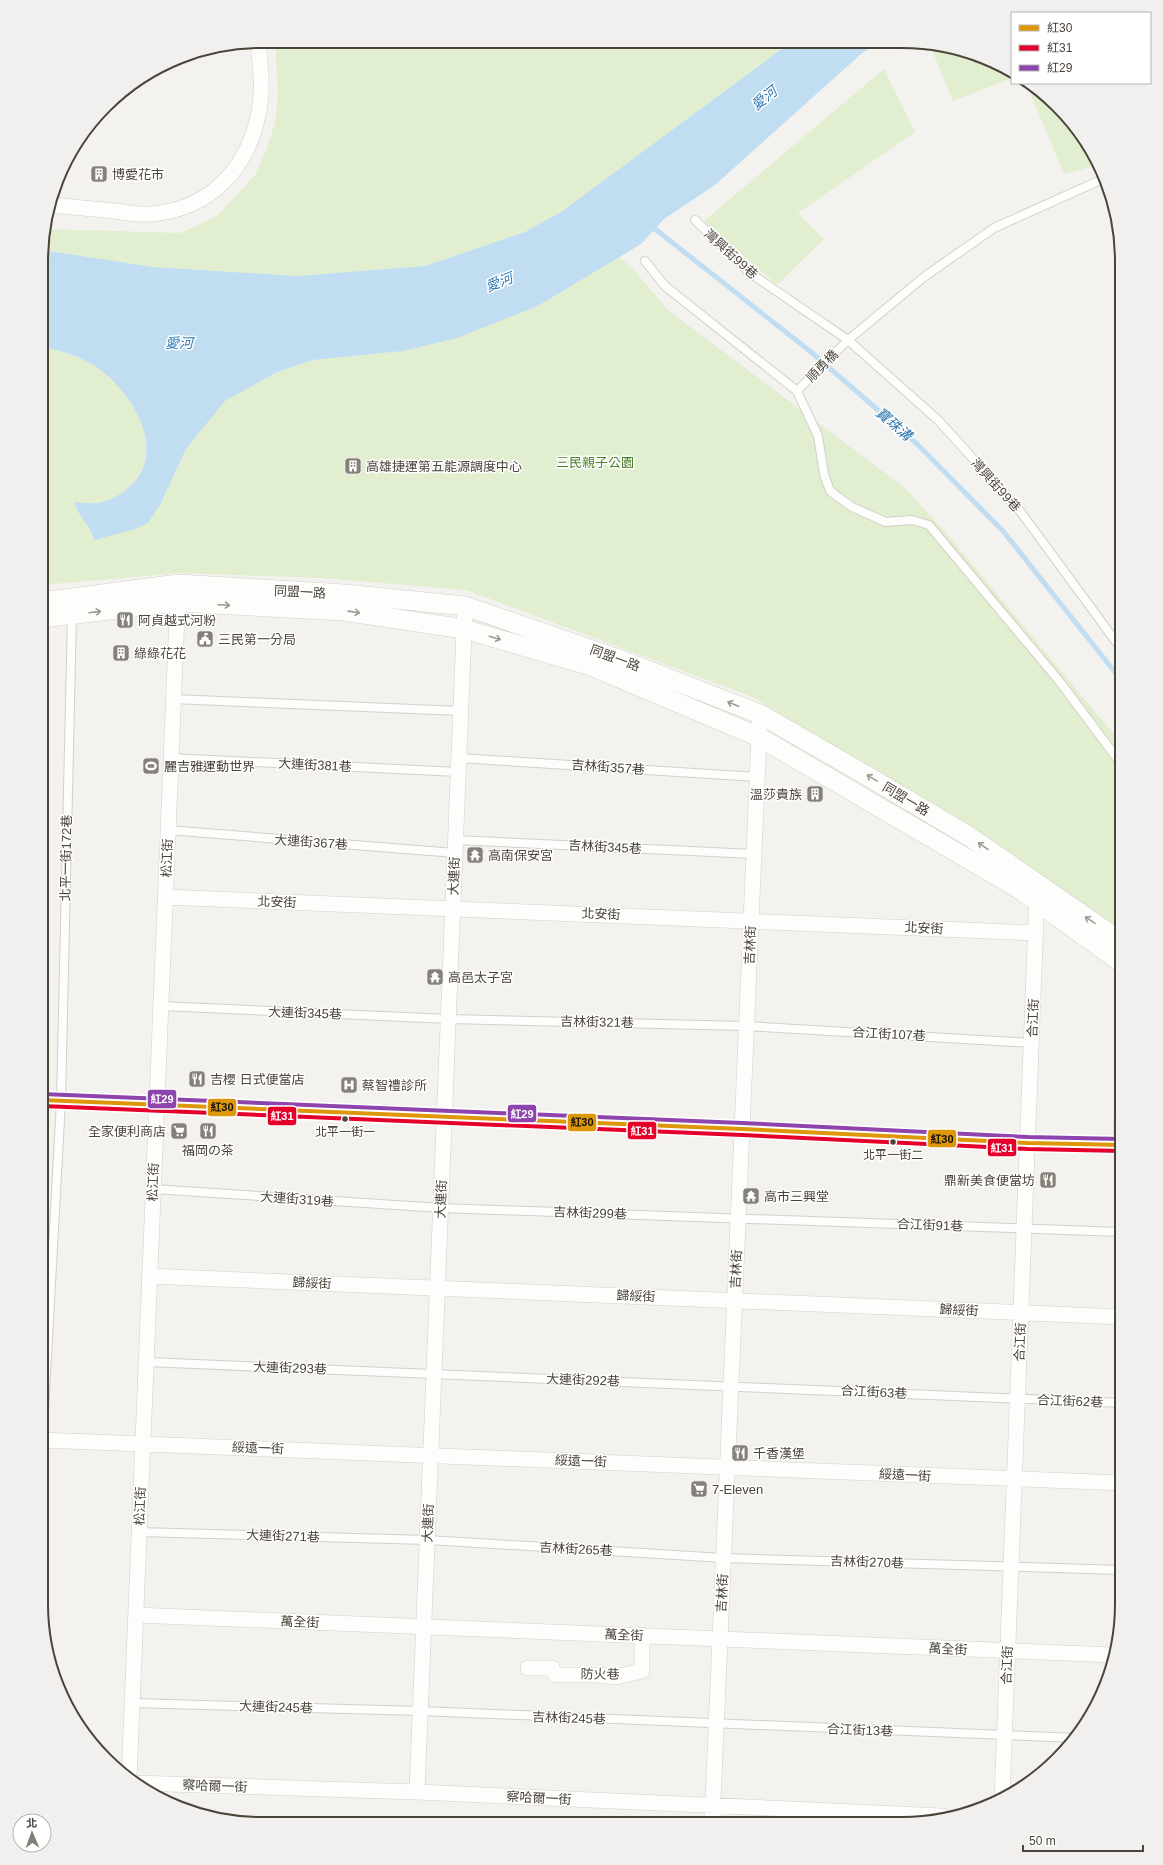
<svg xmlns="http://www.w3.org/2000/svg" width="1163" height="1865" viewBox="0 0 1163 1865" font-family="Helvetica,'Noto Sans TC','Noto Sans JP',sans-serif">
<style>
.green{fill:#e1eecf}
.water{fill:#c0ddf1}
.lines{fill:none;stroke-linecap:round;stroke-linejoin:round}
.stream{stroke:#c0ddf1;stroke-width:5}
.service-casing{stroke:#d2d0cb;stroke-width:10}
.minor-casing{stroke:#d2d0cb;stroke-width:16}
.tertiary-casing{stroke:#d2d0cb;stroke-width:20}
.service{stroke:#fdfdfc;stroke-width:8}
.minor{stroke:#fdfdfc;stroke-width:15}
.tertiary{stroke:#fdfdfc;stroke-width:19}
.bus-1-casing{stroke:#fff;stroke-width:7}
.bus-2-casing{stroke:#fff;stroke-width:7}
.bus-3-casing{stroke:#fff;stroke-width:7}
.bus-1{stroke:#dd9709;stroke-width:4}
.bus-2{stroke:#e4002b;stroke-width:4}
.bus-3{stroke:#8e44ad;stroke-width:4}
.oneway{stroke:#9b9791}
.bus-dot{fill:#4b4439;stroke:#fff;stroke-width:1.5}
.labels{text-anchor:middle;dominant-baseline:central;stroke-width:3;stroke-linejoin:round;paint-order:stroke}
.bus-label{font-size:12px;fill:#4b4439;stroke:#fff}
.poi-label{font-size:13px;fill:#4b4439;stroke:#fff;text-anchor:start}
.street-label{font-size:13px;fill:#4b4439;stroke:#fff}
.park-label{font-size:13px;fill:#4a7f2a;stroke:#fff}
.water-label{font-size:14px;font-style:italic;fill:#2e7ab2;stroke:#fff}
.rim{fill:none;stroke:#4b4439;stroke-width:2}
.line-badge{stroke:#fff;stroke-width:1.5}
.badge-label{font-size:11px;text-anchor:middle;font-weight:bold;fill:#fff}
.pale-badge-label{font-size:11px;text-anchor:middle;font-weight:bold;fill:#111}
</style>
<rect width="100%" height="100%" fill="#f4f2ee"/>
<!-- green -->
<path class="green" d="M275 41 790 43 561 212 525 232 425 266 298 276 153 267 43 250 44 229 180 233 217 216 256 174 267 148 275 123 278 94Z
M929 43 986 58 1012 73V78L953 101Z
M884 69 915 132 798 213 824 239 777 285 704 221Z
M1026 83 1036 87 1077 127 1098 165 1064 174Z
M619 257 632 268 669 311 905 488 947 534 1122 744V932L907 792 753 697 466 590 323 578 178 573 42 585 43 347C63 351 82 357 99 369 137 396 168 453 126 490 111 503 95 505 75 502L81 516 91 528 94 540 160 505 186 449 225 401 277 372 313 360 403 351 538 306Z"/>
<!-- water -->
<path class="water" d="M790 43H877L861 54 715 185 664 219 641 244 538 306 457 338 403 351 313 360 277 372 225 401 186 449 160 505 148 523 132 530 94 540C91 524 77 517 75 502 97 505 111 503 128 488 169 453 134 394 99 369 82 357 63 351 43 347V250L153 267 298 276 425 266 525 232 561 212Z"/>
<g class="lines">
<!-- stream -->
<path class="stream" d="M650 225 811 352 916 443 1003 531 1122 681"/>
<defs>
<path id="service" d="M695 220 750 273 848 340 939 421 1020 511 1122 650
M645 261 665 286 797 391 818 436 824 474 830 491 852 507 886 522 912 520 929 525 1060 682 1122 765
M797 391 848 340 924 277 994 228 1105 178
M173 699 461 711
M171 758 458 772
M459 758 757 777
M168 830 455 853
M456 840 754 854
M161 1006 449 1019 746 1026 1032 1043
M1118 1145 1121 1041
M153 1189 441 1208 1122 1232
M146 1362 1122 1403
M41 1465 61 1101 72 615
M139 1532 428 1540 724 1558 1122 1570
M132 1703 421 1711 1076 1738"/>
<path id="minor" d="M51 205C73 207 94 209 115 211 127 213 140 215 151 214 213 209 251 165 260 105 263 84 260 63 258 42
M165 897 1036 933
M42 1100 742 1129 1028 1143 1122 1145
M149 1276 1122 1317
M41 1440 1122 1483
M136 1615 1113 1655
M528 1668H552L555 1675H598L616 1677 642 1671V1635
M129 1779 178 591
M135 1783 417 1792 942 1816
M417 1792 465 606
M1002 1798 1037 894
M712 1823 760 714"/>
<path id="tertiary" d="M42 602 178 584 345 594 465 606 624 661 760 714 869 777 970 837 1122 942
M42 618 177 602 344 611 464 629 591 666 759 737 1016 887 1122 963"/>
</defs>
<!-- service casing -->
<use href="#service" class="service-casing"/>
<!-- minor casing -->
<use href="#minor" class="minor-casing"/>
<!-- tertiary casing -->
<use href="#tertiary" class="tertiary-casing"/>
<!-- service -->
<use href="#service" class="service"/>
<!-- minor -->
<use href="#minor" class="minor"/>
<!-- tertiary -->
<use href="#tertiary" class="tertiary"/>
<defs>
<path id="bus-1" d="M42 1100 742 1129 1028 1143 1122 1145"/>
<path id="bus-2" d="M42 1106 742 1135 1028 1149 1122 1151"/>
<path id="bus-3" d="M42 1094 742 1123 1028 1137 1122 1139"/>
</defs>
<!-- bus-1 casing -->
<use href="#bus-1" class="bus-1-casing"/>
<!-- bus-2 casing -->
<use href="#bus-2" class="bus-2-casing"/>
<!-- bus-3 casing -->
<use href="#bus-3" class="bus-3-casing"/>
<!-- bus-1 -->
<use href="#bus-1" class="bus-1"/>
<!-- bus-2 -->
<use href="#bus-2" class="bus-2"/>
<!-- bus-3 -->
<use href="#bus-3" class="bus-3"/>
</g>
<!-- one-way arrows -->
<defs><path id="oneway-shaft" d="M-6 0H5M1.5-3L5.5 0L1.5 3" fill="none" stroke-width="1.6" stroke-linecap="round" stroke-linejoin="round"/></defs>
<g class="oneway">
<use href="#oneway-shaft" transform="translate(224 605) rotate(3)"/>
<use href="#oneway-shaft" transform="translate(95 612) rotate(-7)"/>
<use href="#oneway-shaft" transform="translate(354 612) rotate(8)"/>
<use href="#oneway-shaft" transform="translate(495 638) rotate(17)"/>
<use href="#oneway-shaft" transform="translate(733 704) rotate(-158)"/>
<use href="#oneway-shaft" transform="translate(872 778) rotate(-149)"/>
<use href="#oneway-shaft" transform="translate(983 846) rotate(-145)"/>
<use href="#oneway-shaft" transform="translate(1090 920) rotate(-146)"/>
</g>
<!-- icons -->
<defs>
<symbol id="building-square" viewBox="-11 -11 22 22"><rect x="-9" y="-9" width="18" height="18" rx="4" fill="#868178" stroke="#fff"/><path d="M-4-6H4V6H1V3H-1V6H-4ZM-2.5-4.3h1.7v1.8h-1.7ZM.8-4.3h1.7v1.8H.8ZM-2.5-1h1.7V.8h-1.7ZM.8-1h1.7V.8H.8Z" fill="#fff"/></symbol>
<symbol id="restaurant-square" viewBox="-11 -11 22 22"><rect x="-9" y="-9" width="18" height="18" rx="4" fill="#868178" stroke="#fff"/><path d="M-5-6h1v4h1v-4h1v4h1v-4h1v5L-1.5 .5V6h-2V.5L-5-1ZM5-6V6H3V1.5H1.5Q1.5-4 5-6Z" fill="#fff"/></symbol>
<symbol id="civic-square" viewBox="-11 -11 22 22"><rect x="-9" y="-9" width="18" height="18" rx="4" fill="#868178" stroke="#fff"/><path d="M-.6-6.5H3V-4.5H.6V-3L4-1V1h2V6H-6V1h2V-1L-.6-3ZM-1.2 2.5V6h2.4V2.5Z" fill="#fff"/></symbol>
<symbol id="stadium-square" viewBox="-11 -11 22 22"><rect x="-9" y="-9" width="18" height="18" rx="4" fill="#868178" stroke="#fff"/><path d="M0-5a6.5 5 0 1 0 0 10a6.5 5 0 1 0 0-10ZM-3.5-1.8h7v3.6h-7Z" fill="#fff"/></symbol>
<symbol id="temple-square" viewBox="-11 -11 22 22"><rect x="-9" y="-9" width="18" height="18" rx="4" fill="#868178" stroke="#fff"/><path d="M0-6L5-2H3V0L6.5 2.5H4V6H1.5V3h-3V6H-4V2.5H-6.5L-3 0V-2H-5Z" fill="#fff"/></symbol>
<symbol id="hospital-square" viewBox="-11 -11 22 22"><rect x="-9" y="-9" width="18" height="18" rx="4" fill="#868178" stroke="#fff"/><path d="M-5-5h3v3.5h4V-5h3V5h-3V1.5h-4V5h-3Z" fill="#fff"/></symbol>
<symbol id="supermarket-square" viewBox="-11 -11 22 22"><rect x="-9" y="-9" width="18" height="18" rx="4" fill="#868178" stroke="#fff"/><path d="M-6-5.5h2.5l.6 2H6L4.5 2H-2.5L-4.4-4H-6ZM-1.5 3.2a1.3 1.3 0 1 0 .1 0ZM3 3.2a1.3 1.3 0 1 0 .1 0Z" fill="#fff"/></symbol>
</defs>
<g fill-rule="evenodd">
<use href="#building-square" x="89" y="164" width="20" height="20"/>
<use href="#building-square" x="343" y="456" width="20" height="20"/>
<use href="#restaurant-square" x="115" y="610" width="20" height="20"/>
<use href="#civic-square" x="195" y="629" width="20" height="20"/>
<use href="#building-square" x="111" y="643" width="20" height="20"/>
<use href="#stadium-square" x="141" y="756" width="20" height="20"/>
<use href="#building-square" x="805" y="784" width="20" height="20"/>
<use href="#temple-square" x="465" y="845" width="20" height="20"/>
<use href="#temple-square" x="425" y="967" width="20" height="20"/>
<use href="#restaurant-square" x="187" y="1069" width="20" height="20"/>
<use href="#hospital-square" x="339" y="1075" width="20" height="20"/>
<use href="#supermarket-square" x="169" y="1121" width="20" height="20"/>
<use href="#restaurant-square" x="198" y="1121" width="20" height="20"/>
<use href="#restaurant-square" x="1038" y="1170" width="20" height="20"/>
<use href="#temple-square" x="741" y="1186" width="20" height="20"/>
<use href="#restaurant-square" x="730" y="1443" width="20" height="20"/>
<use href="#supermarket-square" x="689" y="1479" width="20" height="20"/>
</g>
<!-- markers -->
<g class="bus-dot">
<circle cx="345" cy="1119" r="3.5"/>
<circle cx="893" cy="1142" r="3.5"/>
</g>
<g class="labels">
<!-- bus labels -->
<g class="bus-label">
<text x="345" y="1132">北平一街一</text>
<text x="893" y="1155">北平一街二</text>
</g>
<!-- poi labels -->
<g class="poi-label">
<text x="112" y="174">博愛花市</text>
<text x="366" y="466">高雄捷運第五能源調度中心</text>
<text x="138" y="620">阿貞越式河粉</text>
<text x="218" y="639">三民第一分局</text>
<text x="134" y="653">綠綠花花</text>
<text x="164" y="766">麗吉雅運動世界</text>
<text x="802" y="794" text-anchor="end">溫莎貴族</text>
<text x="488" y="855">高南保安宮</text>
<text x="448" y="977">高邑太子宮</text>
<text x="210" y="1079">吉櫻 日式便當店</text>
<text x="362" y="1085">蔡智禮診所</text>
<text x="166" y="1131" text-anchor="end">全家便利商店</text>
<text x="208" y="1150" text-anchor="middle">福岡の茶</text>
<text x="1035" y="1180" text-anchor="end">鼎新美食便當坊</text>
<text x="764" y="1196">高市三興堂</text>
<text x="753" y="1453">千香漢堡</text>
<text x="712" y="1489">7-Eleven</text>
</g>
<!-- street labels -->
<g class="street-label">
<text transform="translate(731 254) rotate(42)">灣興街99巷</text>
<text transform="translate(822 366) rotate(-45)">順勇橋</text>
<text transform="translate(996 485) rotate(48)">灣興街99巷</text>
<text transform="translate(300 592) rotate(3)">同盟一路</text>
<text transform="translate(615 658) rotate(20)">同盟一路</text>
<text transform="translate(315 765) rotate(3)">大連街381巷</text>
<text transform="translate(608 767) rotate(4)">吉林街357巷</text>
<text transform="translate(906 799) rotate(31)">同盟一路</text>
<text transform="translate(311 842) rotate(4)">大連街367巷</text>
<text transform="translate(605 847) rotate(3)">吉林街345巷</text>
<text transform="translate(66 858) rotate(-89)">北平一街172巷</text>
<text transform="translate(167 858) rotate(-88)">松江街</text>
<text transform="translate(454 876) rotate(-88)">大連街</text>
<text transform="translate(277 902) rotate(2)">北安街</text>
<text transform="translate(601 914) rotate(2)">北安街</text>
<text transform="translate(924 928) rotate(3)">北安街</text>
<text transform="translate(750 945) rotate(-88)">吉林街</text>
<text transform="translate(305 1013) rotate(2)">大連街345巷</text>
<text transform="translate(1033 1018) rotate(-88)">合江街</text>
<text transform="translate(597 1022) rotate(1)">吉林街321巷</text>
<text transform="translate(889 1034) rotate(3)">合江街107巷</text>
<text transform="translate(153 1182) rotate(-88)">松江街</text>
<text transform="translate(297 1199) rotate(4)">大連街319巷</text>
<text transform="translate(441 1199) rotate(-88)">大連街</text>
<text transform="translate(590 1213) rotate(2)">吉林街299巷</text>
<text transform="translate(930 1225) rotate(2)">合江街91巷</text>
<text transform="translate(736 1269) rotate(-87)">吉林街</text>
<text transform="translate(312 1283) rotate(2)">歸綏街</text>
<text transform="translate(636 1296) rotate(2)">歸綏街</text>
<text transform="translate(959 1310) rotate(3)">歸綏街</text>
<text transform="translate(1020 1342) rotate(-88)">合江街</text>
<text transform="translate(290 1368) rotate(2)">大連街293巷</text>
<text transform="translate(583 1380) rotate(2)">大連街292巷</text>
<text transform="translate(874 1392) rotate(3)">合江街63巷</text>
<text transform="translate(1070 1401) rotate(2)">合江街62巷</text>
<text transform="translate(258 1448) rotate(2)">綏遠一街</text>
<text transform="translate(581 1461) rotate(2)">綏遠一街</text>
<text transform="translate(905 1475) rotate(3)">綏遠一街</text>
<text transform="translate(140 1506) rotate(-88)">松江街</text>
<text transform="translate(428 1523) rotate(-88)">大連街</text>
<text transform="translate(283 1536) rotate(2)">大連街271巷</text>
<text transform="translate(576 1549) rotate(3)">吉林街265巷</text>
<text transform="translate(867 1562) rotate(2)">吉林街270巷</text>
<text transform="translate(722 1593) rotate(-87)">吉林街</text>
<text transform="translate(300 1622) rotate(2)">萬全街</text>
<text transform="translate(624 1635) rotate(2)">萬全街</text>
<text transform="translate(948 1649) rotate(3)">萬全街</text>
<text transform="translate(1007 1665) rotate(-88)">合江街</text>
<text transform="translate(600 1674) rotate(1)">防火巷</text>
<text transform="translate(276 1707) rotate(2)">大連街245巷</text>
<text transform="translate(569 1718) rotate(2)">吉林街245巷</text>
<text transform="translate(860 1730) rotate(2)">合江街13巷</text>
<text transform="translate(215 1786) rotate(2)">察哈爾一街</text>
<text transform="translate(539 1798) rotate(3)">察哈爾一街</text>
</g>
<!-- park labels -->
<g class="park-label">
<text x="595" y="462">三民親子公園</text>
</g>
<!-- water labels -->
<g class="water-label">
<text transform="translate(764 98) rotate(-39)">愛河</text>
<text transform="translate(499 282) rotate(-21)">愛河</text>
<text x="179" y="343">愛河</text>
<text transform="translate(894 424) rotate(41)">寶珠溝</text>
</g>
</g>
<!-- crop -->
<path d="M0 0H1163V1865H0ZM261 48H902A213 213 0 0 1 1115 261V1604A213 213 0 0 1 902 1817H261A213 213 0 0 1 48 1604V261A213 213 0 0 1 261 48Z" fill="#f1f0ef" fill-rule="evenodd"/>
<path class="rim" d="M261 48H902A213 213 0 0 1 1115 261V1604A213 213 0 0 1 902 1817H261A213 213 0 0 1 48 1604V261A213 213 0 0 1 261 48Z"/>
<g class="line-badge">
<rect x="147" y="1089" width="30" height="20" rx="4" fill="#8e44ad"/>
<rect x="207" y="1098" width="30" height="19" rx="4" fill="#dd9709"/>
<rect x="507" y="1104" width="30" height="19" rx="4" fill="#8e44ad"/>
<rect x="267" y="1106" width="30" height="20" rx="4" fill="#e4002b"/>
<rect x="567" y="1113" width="30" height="19" rx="4" fill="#dd9709"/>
<rect x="627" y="1121" width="30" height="19" rx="4" fill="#e4002b"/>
<rect x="927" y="1129" width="30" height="19" rx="4" fill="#dd9709"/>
<rect x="987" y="1138" width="30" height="19" rx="4" fill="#e4002b"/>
</g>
<g class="badge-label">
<text x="162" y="1103">紅29</text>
<text x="522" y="1118">紅29</text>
<text x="282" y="1120">紅31</text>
<text x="642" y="1135">紅31</text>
<text x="1002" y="1152">紅31</text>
</g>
<g class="pale-badge-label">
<text x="222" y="1111">紅30</text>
<text x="582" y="1126">紅30</text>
<text x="942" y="1143">紅30</text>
</g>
<!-- legend -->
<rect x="1011" y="12" width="140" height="72" fill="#ffffff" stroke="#b7b4b0"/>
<rect x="1019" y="25" width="20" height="6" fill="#dd9709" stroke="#b7b4b0"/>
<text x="1047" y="32" font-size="12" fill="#4b4439">紅30</text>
<rect x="1019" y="45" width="20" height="6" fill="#e4002b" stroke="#b7b4b0"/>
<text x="1047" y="52" font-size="12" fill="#4b4439">紅31</text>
<rect x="1019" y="65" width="20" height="6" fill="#8e44ad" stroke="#b7b4b0"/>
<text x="1047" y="72" font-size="12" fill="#4b4439">紅29</text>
<!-- north arrow -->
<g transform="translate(32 1833) rotate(358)"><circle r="19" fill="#ffffff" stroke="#b7b4b0"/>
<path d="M0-3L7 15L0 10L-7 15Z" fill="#868178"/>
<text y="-6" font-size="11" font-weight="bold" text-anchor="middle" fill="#4b4439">北</text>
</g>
<!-- scale -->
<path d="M1023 1845v6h120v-6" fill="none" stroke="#4b4439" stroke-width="2"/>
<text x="1029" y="1845" font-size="12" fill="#4b4439" stroke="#ffffff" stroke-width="3" paint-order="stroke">50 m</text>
</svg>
